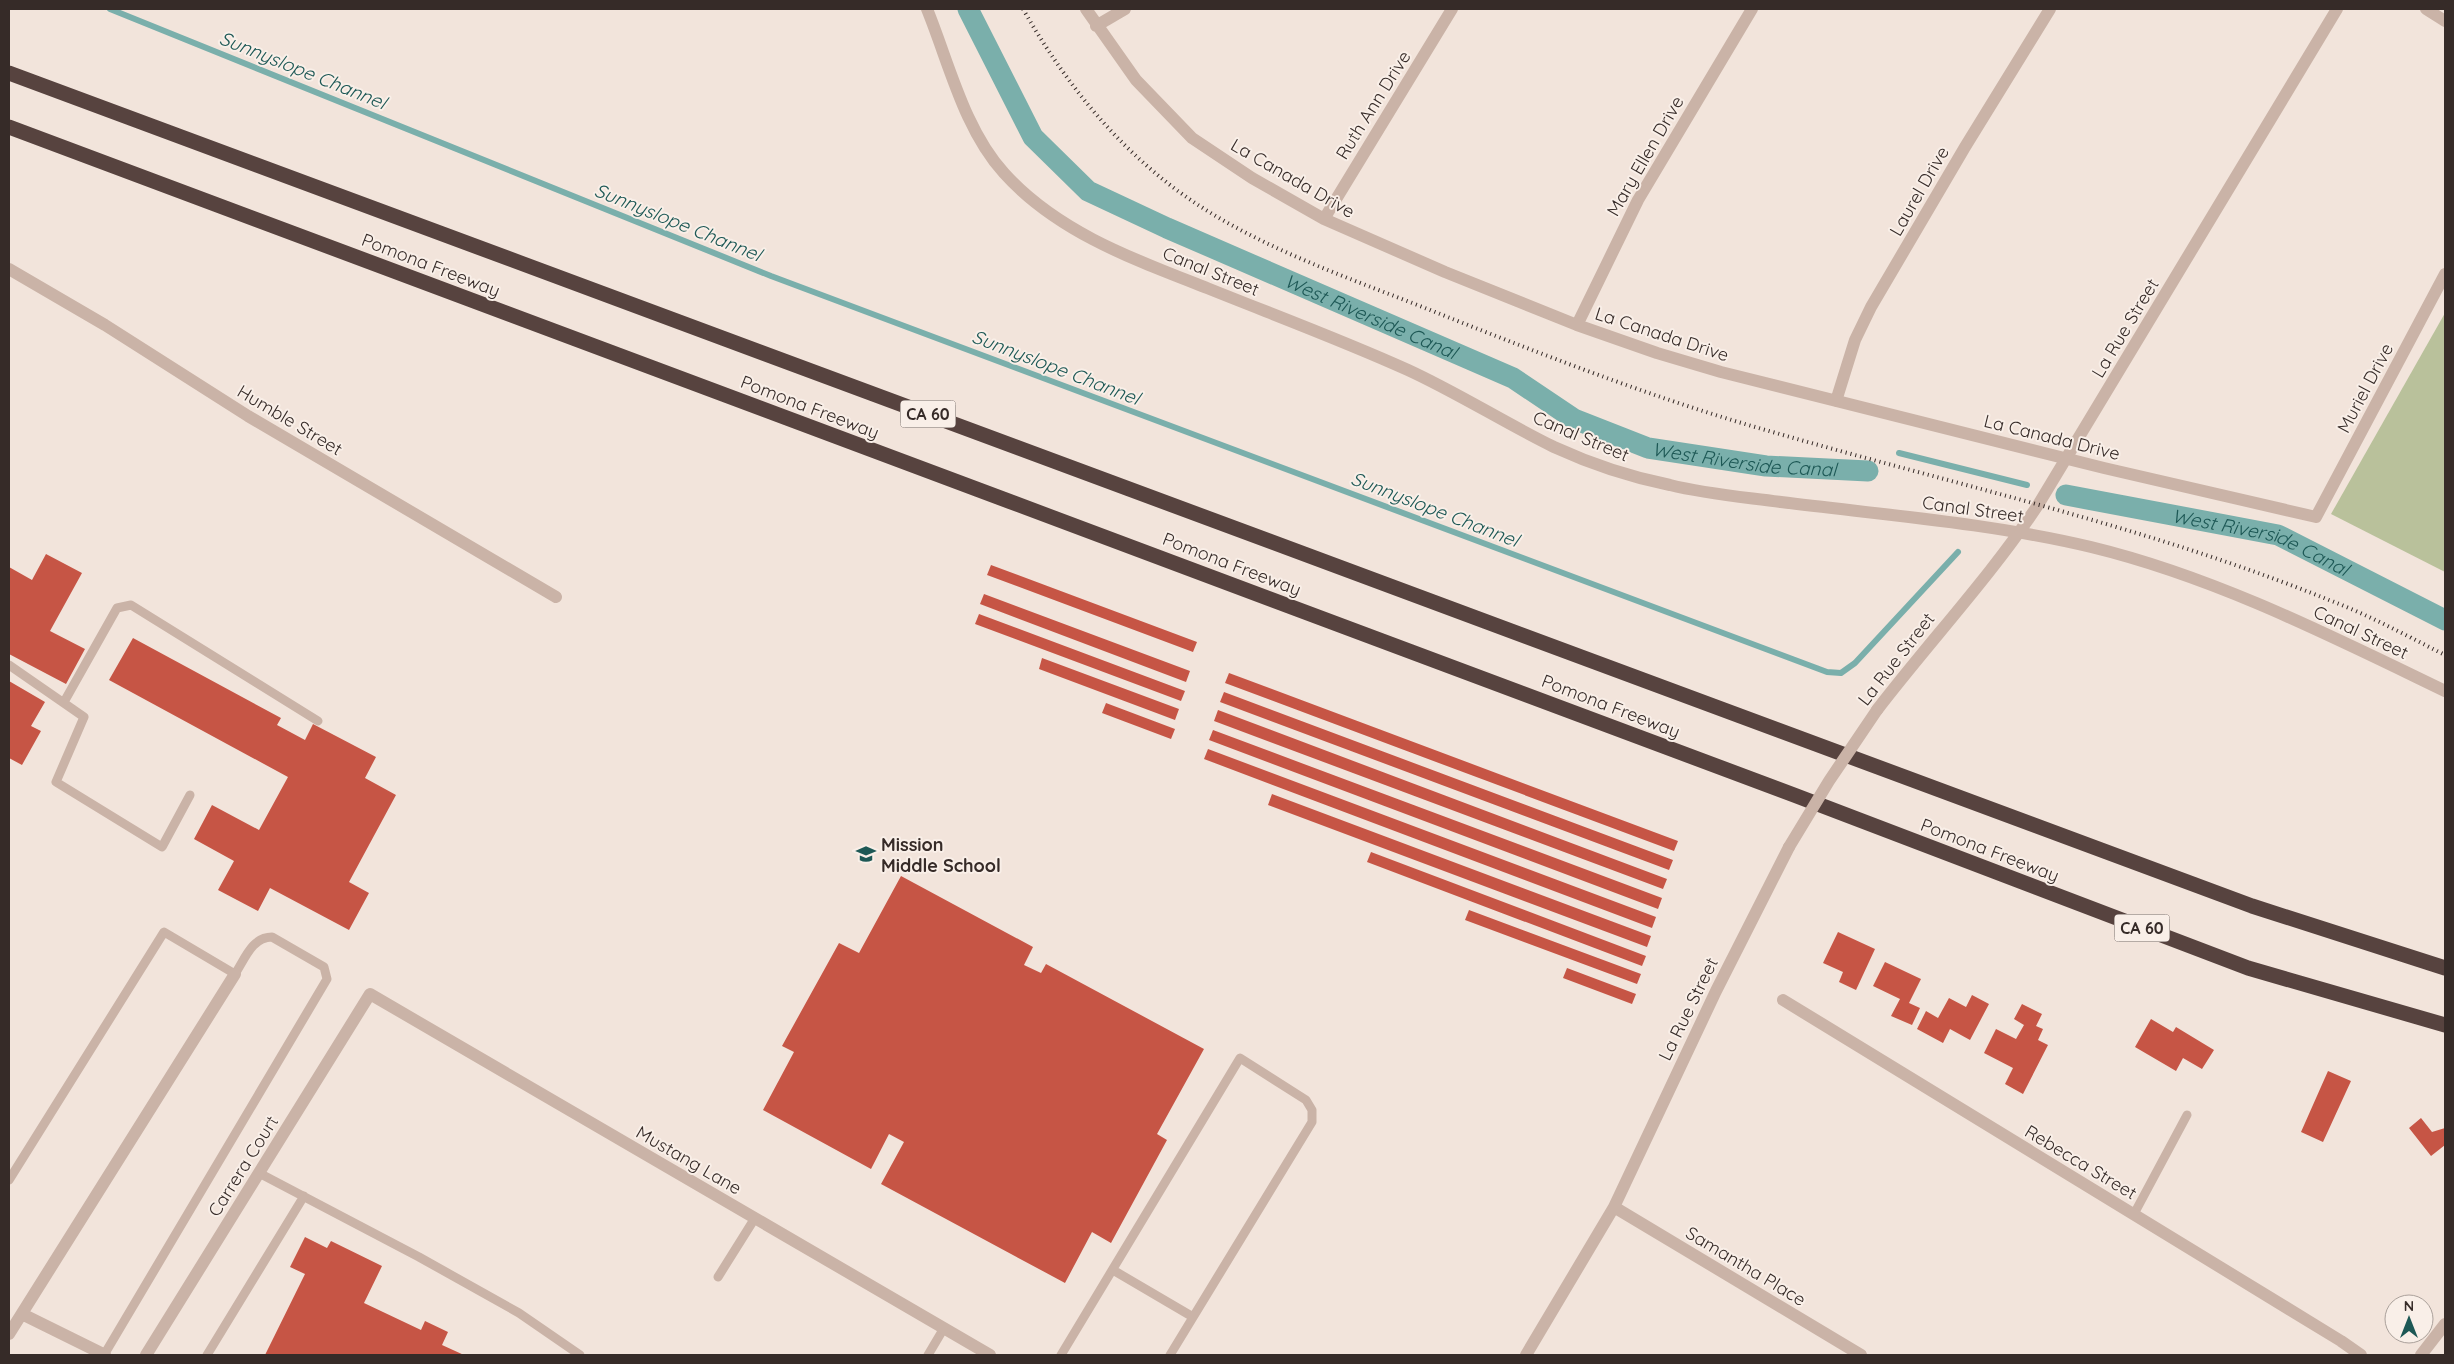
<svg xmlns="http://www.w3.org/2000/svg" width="2454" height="1364" viewBox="0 0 2454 1364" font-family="Quicksand,sans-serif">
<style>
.green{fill:#b9c19b}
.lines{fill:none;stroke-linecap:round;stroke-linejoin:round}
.stream{stroke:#7aafab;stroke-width:6}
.canal{stroke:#7aafab;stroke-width:21}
.building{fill:#c65545}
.lane{stroke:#cab3a7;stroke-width:9}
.street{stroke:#cab3a7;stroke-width:12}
.highway{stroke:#57433f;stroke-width:15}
.rail{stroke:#362b28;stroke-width:4;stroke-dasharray:1 4;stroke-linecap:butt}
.street-bridge{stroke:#cab3a7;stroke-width:12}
.labels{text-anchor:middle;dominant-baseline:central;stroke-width:4;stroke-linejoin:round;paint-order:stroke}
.shield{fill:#f9efe8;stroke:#706662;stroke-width:1}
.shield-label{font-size:16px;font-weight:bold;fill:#362b28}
.street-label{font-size:18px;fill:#362b28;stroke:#f9efe8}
.poi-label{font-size:18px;font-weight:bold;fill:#362b28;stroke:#f9efe8;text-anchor:start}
.water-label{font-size:19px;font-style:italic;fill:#1d5855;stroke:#f9efe8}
</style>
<rect width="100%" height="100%" fill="#f2e4db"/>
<!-- green -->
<path class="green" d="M2445 313V572L2331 514Z"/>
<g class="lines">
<!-- stream -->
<path class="stream" d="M110 9 771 276 1827 672 1841 673 1855 663 1958 552
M1899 453 2027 485"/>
<!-- canal -->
<g class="canal">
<path id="s1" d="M968 9 1033 137 1088 191 1167 228 1513 378 1574 419 1648 448 1766 466 1868 471"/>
<path id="s2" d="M2066 495 2278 535 2445 620"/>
</g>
</g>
<!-- building -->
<path class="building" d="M46 554 82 573 50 631 85 649 66 684 9 654V567L32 580Z
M991 565 1197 642 1193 652 987 575Z
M984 594 1190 671 1186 682 980 604Z
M979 614 1185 691 1181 701 975 624Z
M133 638 281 718 277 725 305 740 313 724 376 757 365 778 396 795 349 882 369 893 349 930 270 888 258 911 218 890 234 861 194 839 212 805 259 830 288 777 109 680Z
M1042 658 1179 709 1175 720 1039 669Z
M1229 673 1678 841 1674 851 1225 683Z
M9 681 45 702 31 726 41 731 22 765 9 758Z
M1224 692 1673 860 1669 870 1220 702Z
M1106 703 1175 729 1171 739 1102 713Z
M1218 710 1667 879 1663 889 1214 721Z
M1213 730 1662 898 1658 909 1209 740Z
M1208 749 1656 917 1652 928 1204 759Z
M1272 794 1651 936 1647 947 1268 805Z
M1371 852 1646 956 1642 966 1367 862Z
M901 876 1033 947 1024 965 1041 973 1046 964 1204 1049 1157 1134 1167 1140 1111 1243 1092 1232 1065 1283 881 1184 904 1142 889 1134 871 1169 763 1110 794 1052 782 1046 839 943 859 953Z
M1469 910 1641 974 1637 984 1465 920Z
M1838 932 1875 949 1856 990 1839 982 1843 972 1823 963Z
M1885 962 1921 979 1909 1003 1920 1008 1912 1025 1891 1016 1900 999 1873 986Z
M1567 968 1636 994 1632 1004 1563 978Z
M1972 995 1989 1004 1970 1040 1950 1029 1943 1043 1917 1029 1926 1011 1938 1018 1949 998 1966 1007Z
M2022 1004 2042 1014 2036 1026 2043 1029 2038 1040 2048 1045 2023 1094 2005 1084 2013 1068 1984 1053 1996 1029 2016 1039 2024 1025 2014 1019Z
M2151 1019 2173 1032 2176 1027 2214 1050 2202 1069 2183 1058 2176 1071 2135 1047Z
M2328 1071 2351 1081 2323 1142 2301 1132Z
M2421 1118 2432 1132 2445 1128V1145L2431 1156 2409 1128Z
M305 1237 327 1248 331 1241 382 1266 364 1303 421 1330 425 1321 448 1332 442 1345 464 1355H265L305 1274 290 1267Z"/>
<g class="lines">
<!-- lane -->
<path class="lane" d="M9 665 84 717 56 782 162 847 190 795
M64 702 117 608 131 605 318 721
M259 1173 419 1257 519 1313 580 1355
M9 1180 164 932 235 974C245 959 252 937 272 937L324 967 327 979 104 1355
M2134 1214 2187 1115
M1113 1270 1193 1317
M718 1277 755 1218
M207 1355 304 1196
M928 1355 944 1328
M1061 1355 1240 1058 1306 1100 1312 1110V1122L1170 1355"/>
<!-- street -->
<path class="street" d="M927 9C949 63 964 129 1004 173 1057 232 1135 260 1207 288 1274 315 1342 340 1408 370 1458 393 1505 423 1554 447 1591 464 1630 477 1670 485 1706 494 1744 497 1781 502 1885 515 1990 523 2091 547 2215 577 2331 636 2445 691
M1086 9 1136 80 1192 138 1252 178 1324 219 1445 272 1577 325 1657 353 1721 372 2104 468 2316 517 2445 274
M2426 9 2445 21
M1096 26 1125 9
M1324 219 1452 9
M9 269 105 325 248 416 556 597
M1577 325 1638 200 1752 9
M1836 401 1855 340 1871 307 1965 147 2050 9
M1877 710C1930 641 1990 577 2038 505L2337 9
M1783 1000 2341 1341 2361 1355
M1614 1207 1861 1355
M22 1314 105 1355
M9 1334 235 974
M146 1355 370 994 990 1355
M1526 1355 1614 1207 1716 991 1789 847
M2421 1355 2445 1324"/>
<!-- highway -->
<path class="highway" d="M9 73 2252 906 2445 968
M9 127 1794 795 2248 968 2445 1025"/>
<!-- rail -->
<path class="rail" d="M1023 9C1063 79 1112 142 1178 191 1257 249 1354 279 1445 316 1549 357 1654 398 1762 429 1952 484 2146 526 2329 600 2369 615 2407 636 2445 655"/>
<!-- street-bridge -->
<path class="street-bridge" d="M1789 847 1829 781 1877 710"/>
</g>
<!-- icons -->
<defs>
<symbol id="school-bare" viewBox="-9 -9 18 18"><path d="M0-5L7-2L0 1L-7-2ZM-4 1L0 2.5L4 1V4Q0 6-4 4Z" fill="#1d5855" stroke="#f9efe8" stroke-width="2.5" paint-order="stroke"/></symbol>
</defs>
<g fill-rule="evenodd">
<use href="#school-bare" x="852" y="840" width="28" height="28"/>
</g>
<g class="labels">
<!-- shield labels -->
<g class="shield">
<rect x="900.5" y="400.5" width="55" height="27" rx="4"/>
<rect x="2114.5" y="914.5" width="55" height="27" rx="4"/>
</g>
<g class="shield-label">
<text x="928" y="414">CA 60</text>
<text x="2142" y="928">CA 60</text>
</g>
<!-- street labels -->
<g class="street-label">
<text transform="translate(1373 105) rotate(-58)">Ruth Ann Drive</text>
<text transform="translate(1645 156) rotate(-60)">Mary Ellen Drive</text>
<text transform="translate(1293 178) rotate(30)">La Canada Drive</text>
<text transform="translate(1919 191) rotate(-60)">Laurel Drive</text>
<text transform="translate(431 265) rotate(21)">Pomona Freeway</text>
<text transform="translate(1211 271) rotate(22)">Canal Street</text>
<text transform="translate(2125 328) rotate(-59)">La Rue Street</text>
<text transform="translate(1662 334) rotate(18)">La Canada Drive</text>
<text transform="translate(2365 388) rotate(-62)">Muriel Drive</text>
<text transform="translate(810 407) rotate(21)">Pomona Freeway</text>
<text transform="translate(290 420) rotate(31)">Humble Street</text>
<text transform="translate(1581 436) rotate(23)">Canal Street</text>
<text transform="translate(2052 437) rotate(14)">La Canada Drive</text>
<text transform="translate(1973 509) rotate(8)">Canal Street</text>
<text transform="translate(1232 564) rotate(21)">Pomona Freeway</text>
<text transform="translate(2361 632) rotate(25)">Canal Street</text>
<text transform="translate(1896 659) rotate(-52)">La Rue Street</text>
<text transform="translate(1611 706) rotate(21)">Pomona Freeway</text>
<text transform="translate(1990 850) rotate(21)">Pomona Freeway</text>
<text transform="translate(1688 1009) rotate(-64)">La Rue Street</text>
<text transform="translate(689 1160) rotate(30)">Mustang Lane</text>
<text transform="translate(2081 1162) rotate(31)">Rebecca Street</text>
<text transform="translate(243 1166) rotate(-58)">Carrera Court</text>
<text transform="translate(1746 1266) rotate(31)">Samantha Place</text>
</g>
<!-- poi labels -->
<g class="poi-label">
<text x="881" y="844">Mission<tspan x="881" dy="21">Middle School</tspan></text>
</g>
<!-- water labels -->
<g class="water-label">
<text transform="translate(303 70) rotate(22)">Sunnyslope Channel</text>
<text transform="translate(678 222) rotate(22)">Sunnyslope Channel</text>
<text stroke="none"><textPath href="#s1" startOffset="530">West Riverside Canal</textPath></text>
<text transform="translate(1056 367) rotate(21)">Sunnyslope Channel</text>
<text stroke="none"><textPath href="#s1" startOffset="935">West Riverside Canal</textPath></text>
<text transform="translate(1435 509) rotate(21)">Sunnyslope Channel</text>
<text stroke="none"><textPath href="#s2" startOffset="201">West Riverside Canal</textPath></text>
</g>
</g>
<!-- border -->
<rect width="2454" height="1364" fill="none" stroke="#362b28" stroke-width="20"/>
<!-- north arrow -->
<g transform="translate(2409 1319)"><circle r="24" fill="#f9efe8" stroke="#aba19b"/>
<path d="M0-4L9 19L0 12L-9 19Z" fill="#1d5855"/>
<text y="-8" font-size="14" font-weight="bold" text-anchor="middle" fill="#362b28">N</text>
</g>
</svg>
